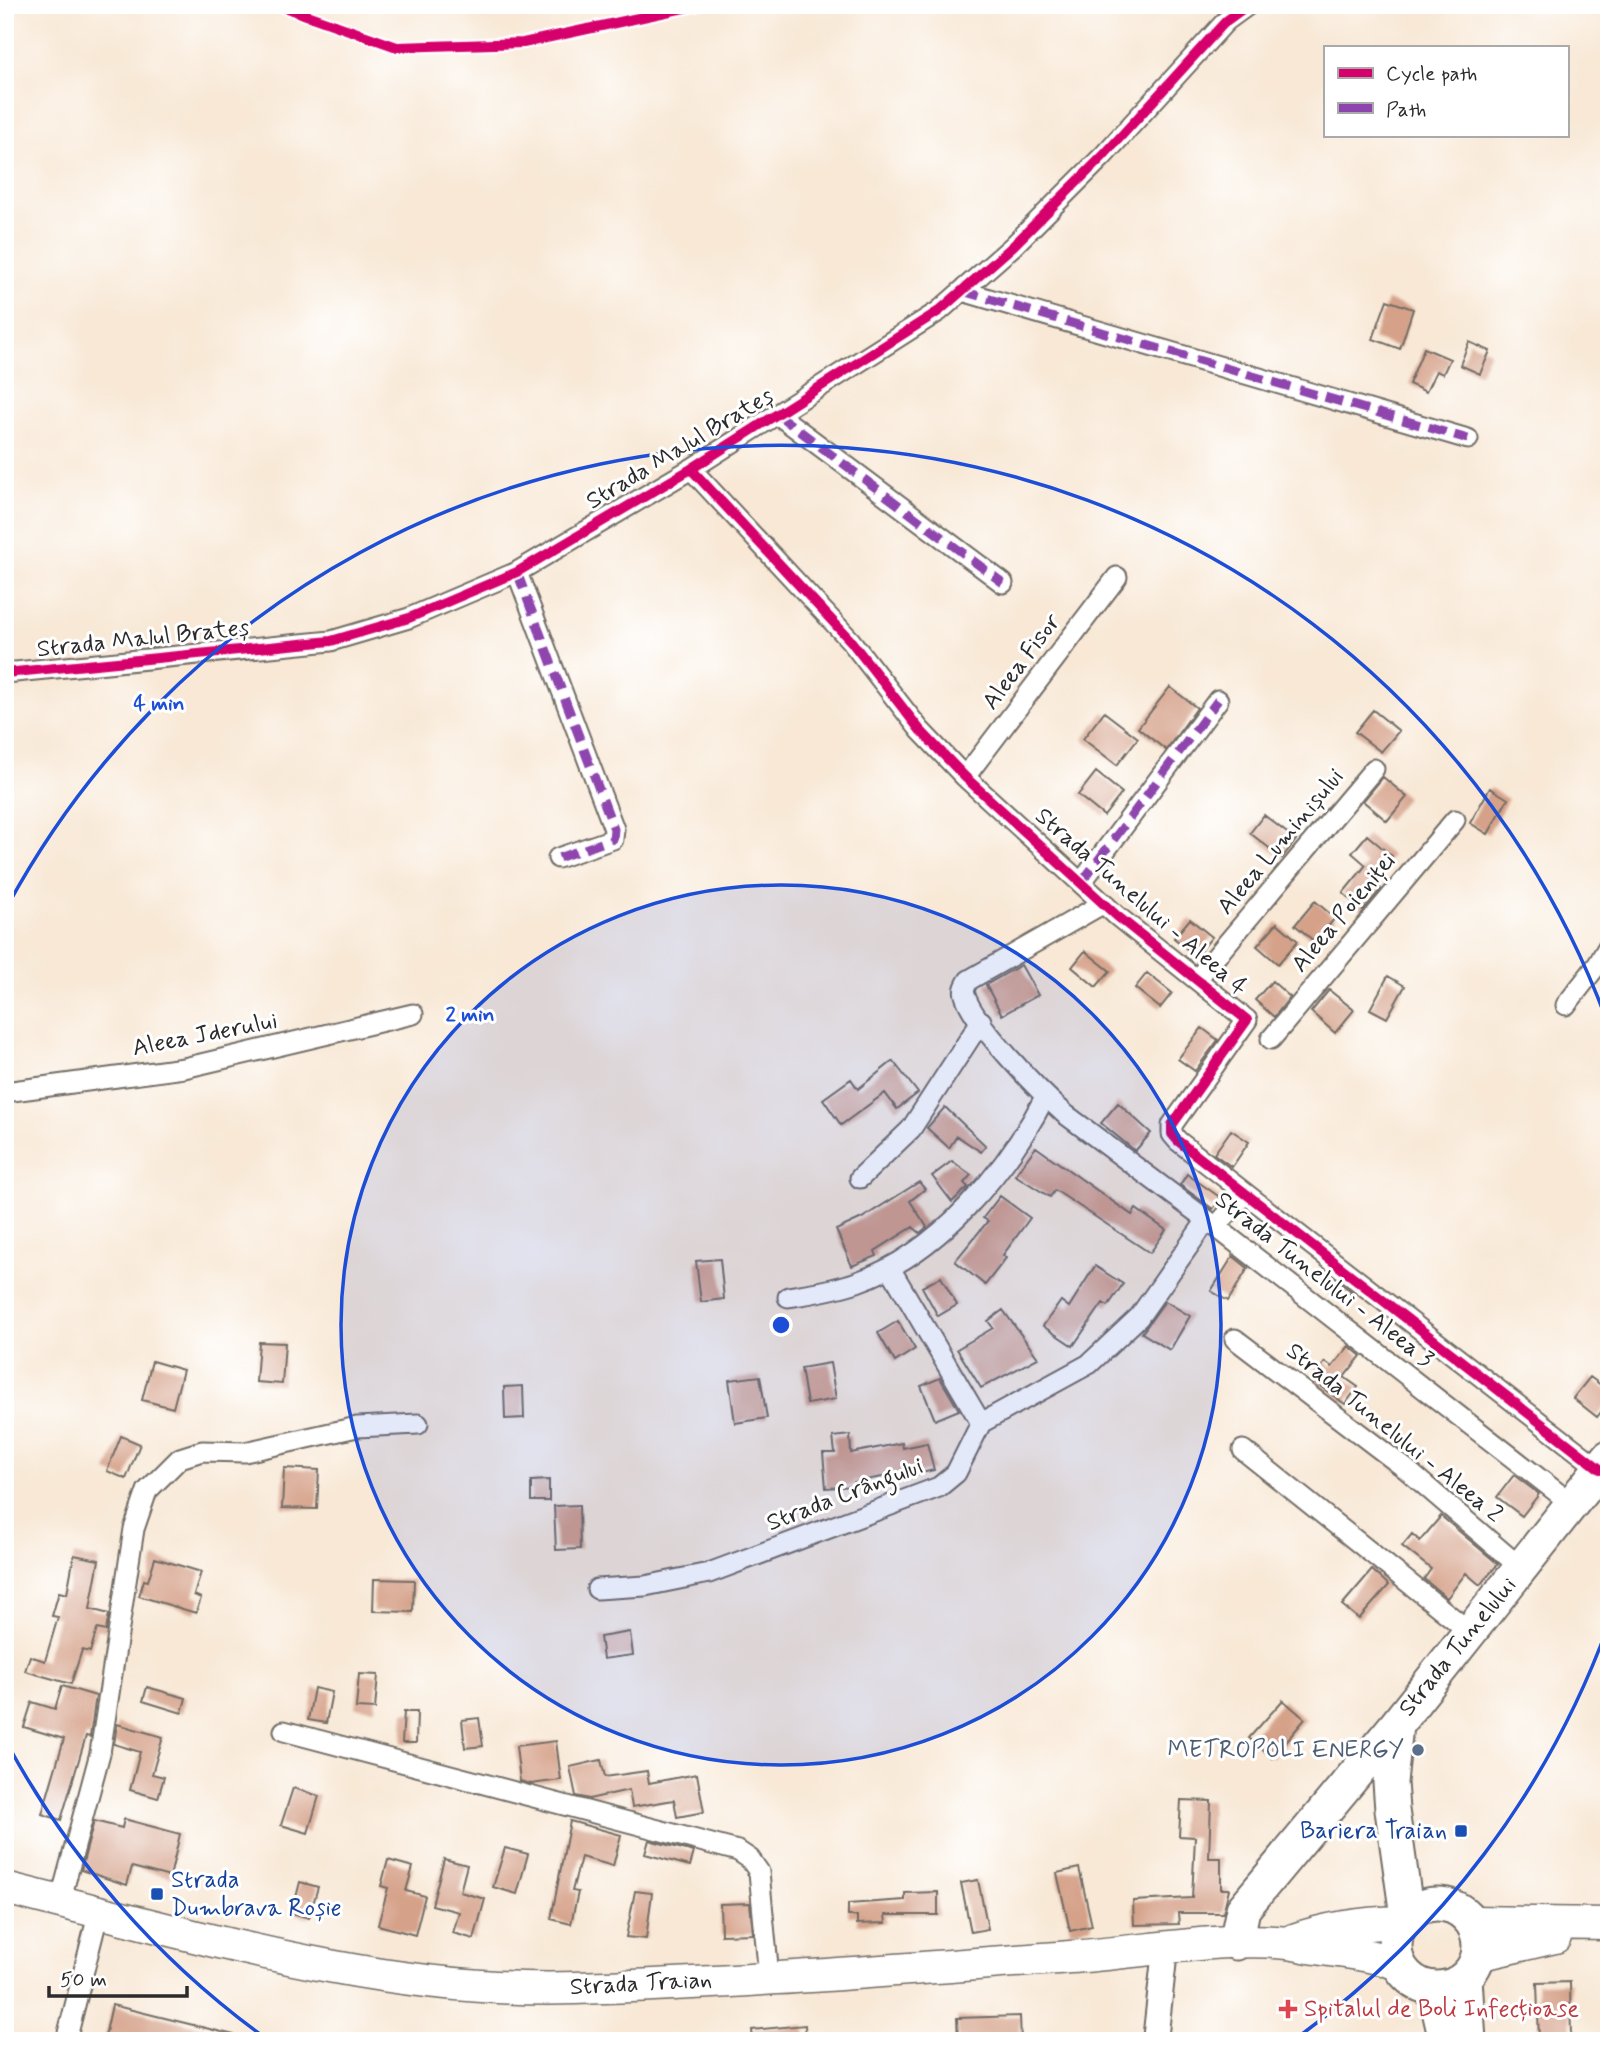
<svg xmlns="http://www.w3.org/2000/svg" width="1614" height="2046" viewBox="0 0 1614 2046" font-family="Mynerve,sans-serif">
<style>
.building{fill:#d5a189}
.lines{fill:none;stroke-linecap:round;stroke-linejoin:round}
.minor-casing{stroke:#736d66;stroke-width:23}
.tertiary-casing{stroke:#736d66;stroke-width:28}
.primary-casing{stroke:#736d66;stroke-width:35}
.trunk-casing{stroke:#736d66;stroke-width:37}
.minor{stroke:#fff;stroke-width:19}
.tertiary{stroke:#fff;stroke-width:24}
.primary{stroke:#fff;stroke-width:32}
.trunk{stroke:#fff;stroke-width:33}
.quiet{stroke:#8e44ad;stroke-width:9;stroke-dasharray:18 9;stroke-linecap:butt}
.cycleway-casing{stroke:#fff;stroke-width:15}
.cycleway{stroke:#d6006c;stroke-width:10}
.ring{fill:none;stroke:#1d4ed8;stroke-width:3.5}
.service-dot{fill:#5c6f8a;stroke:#fff;stroke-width:2.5}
.transit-dot{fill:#1a4fb4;stroke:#fff;stroke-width:2.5}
.health-dot{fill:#e0444e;stroke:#fff;stroke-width:2.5}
.labels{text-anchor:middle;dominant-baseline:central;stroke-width:6;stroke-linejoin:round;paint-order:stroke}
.street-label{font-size:24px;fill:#2b2b2b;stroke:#fff}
.service-label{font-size:24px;fill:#4e5e75;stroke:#fff;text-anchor:end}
.transit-label{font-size:24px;fill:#164399;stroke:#fff;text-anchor:end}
.health-label{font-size:24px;fill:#be3a42;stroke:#fff;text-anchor:start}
.centre{fill:#1d4ed8;stroke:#fff;stroke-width:3.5}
.ring-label{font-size:21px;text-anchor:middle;font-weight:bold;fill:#1d4ed8;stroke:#fff;stroke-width:6;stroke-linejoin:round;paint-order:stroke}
</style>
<rect width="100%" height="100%" fill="#fff"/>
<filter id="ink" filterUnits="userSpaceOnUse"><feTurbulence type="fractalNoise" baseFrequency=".0143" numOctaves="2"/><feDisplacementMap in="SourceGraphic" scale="14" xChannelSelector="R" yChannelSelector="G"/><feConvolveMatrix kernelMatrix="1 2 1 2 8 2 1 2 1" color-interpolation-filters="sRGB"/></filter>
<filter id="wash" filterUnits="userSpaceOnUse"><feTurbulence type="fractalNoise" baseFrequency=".00686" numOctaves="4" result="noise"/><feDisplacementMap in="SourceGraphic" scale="28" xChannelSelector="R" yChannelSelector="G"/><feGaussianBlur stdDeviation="1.57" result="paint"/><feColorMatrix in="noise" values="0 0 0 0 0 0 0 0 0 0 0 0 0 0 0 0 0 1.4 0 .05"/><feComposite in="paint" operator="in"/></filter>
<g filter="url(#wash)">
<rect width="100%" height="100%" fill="#f8e8d5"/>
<g id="blocks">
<!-- building -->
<path class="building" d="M1387 300 1413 309 1400 349 1373 339Z
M1469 342 1490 351 1480 374 1460 365Z
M1424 348 1450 359 1443 374 1436 371 1426 392 1409 384Z
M1170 687 1197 708 1166 750 1138 728Z
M1373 710 1399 731 1381 752 1355 732Z
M1104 712 1138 738 1117 765 1083 739Z
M1096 772 1122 793 1104 816 1078 795Z
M1383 777 1407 797 1387 821 1363 801Z
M1490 788 1508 799 1488 834 1470 823Z
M1264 815 1296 840 1282 858 1250 833Z
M1367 835 1392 856 1372 880 1381 889 1363 911 1343 893 1366 865 1352 853Z
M1315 901 1335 918 1315 942 1295 925Z
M1190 919 1212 937 1196 956 1174 938Z
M1277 923 1298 941 1278 964 1257 946Z
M1085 951 1110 971 1096 987 1072 967Z
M1021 965 1038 995 1002 1015 986 985Z
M1147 973 1172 993 1160 1008 1135 988Z
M1388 976 1405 986 1387 1018 1370 1009Z
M1272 981 1290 997 1274 1017 1255 1000Z
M1329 990 1354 1010 1335 1033 1311 1012Z
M1202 1028 1218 1040 1195 1071 1178 1059Z
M893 1061 918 1093 897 1109 885 1093 841 1125 823 1099 851 1079 858 1089Z
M1118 1103 1151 1133 1135 1151 1101 1123Z
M945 1107 986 1146 981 1152 957 1136 949 1148 927 1128Z
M1231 1130 1249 1142 1232 1167 1214 1154Z
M1036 1147 1132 1215 1136 1209 1166 1230 1150 1253 1055 1190 1050 1197 1015 1175Z
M952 1161 971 1175 964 1183 968 1187 952 1202 932 1176Z
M1187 1174 1221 1198 1213 1209 1180 1185Z
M919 1182 925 1189 910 1201 927 1227 920 1233 913 1227 875 1251 877 1256 852 1266 836 1230 862 1218Z
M1000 1196 1030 1218 1003 1255 1006 1258 985 1285 955 1261 988 1221 983 1218Z
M1233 1256 1248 1268 1228 1301 1211 1291Z
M720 1259 724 1299 701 1302 696 1261Z
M1095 1266 1123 1284 1108 1306 1103 1303 1073 1346 1043 1326 1061 1301 1069 1307Z
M941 1277 957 1305 938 1316 922 1287Z
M1338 1281 1351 1291 1344 1301 1330 1291Z
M1165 1301 1190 1316 1170 1350 1142 1333Z
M1003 1310 1038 1358 981 1388 957 1349 993 1328 988 1321Z
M898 1321 915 1349 895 1362 878 1333Z
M259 1342 285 1343 282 1384 256 1382Z
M1349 1346 1361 1356 1344 1377 1358 1387 1345 1404 1312 1380 1325 1362 1332 1367Z
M152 1361 183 1370 173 1408 142 1400Z
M830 1363 836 1399 807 1404 801 1368Z
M760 1376 767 1418 735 1423 729 1380Z
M1590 1377 1609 1391V1402L1597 1417 1573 1398Z
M940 1378 959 1410 935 1420 921 1386Z
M523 1386 524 1418 505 1419 504 1387Z
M850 1435 851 1453 902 1443 903 1448 927 1443 934 1470 917 1474 916 1471 854 1482V1486L826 1488 823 1453H835L833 1437Z
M121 1436 140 1444 126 1479 107 1471Z
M284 1468 319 1470 317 1509 282 1508Z
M1514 1475 1539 1494 1522 1516 1497 1497Z
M549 1480V1501H531V1481Z
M579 1505 580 1549 556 1550 554 1506Z
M1441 1516 1498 1564 1480 1585 1466 1573 1447 1598 1424 1579 1431 1569 1402 1546 1412 1534 1420 1541Z
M74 1555 99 1560 90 1609 109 1614 106 1631 97 1629 90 1652 82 1650 71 1684 25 1671 30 1656 45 1661 58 1617 52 1616 59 1592 67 1594Z
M155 1558 201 1572 194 1595 201 1598 196 1613 139 1596 144 1580 148 1581Z
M1372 1570 1389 1585 1359 1619 1342 1605Z
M374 1579 414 1580 413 1612 373 1611Z
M630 1632 633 1655 603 1659 600 1637Z
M359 1674 378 1675 375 1709 356 1708Z
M62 1686 96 1696 90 1737 86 1736 61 1820 42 1814 64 1739 24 1727 32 1702 55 1709Z
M147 1687 186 1698 182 1713 143 1701Z
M314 1688 332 1692 326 1723 308 1720Z
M1283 1700 1305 1719 1272 1758 1249 1738Z
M404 1712H417L416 1743H402Z
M479 1718 483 1746 465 1748 462 1720Z
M117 1724 163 1737 152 1774 164 1777 158 1798 130 1790 140 1752 114 1744Z
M556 1741 561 1780 531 1784 520 1781 516 1746Z
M601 1760 605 1777 647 1771 649 1783 697 1774 704 1812 677 1817 674 1800 632 1807 629 1790 589 1799 576 1796 570 1767Z
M293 1788 319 1796 308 1833 281 1825Z
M1181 1800 1211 1801 1209 1858H1221V1889H1229L1223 1913H1178L1179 1924 1134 1925 1133 1901 1192 1898 1195 1837 1179 1836Z
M124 1819 180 1834 170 1877 132 1867 127 1885 81 1870 94 1821 122 1828Z
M570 1821 621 1835 613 1866 581 1857 572 1891 578 1892 571 1924 551 1919Z
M649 1840 694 1852 690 1866 645 1854Z
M505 1848 528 1854 517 1894 493 1887Z
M444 1859 467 1865 460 1892 485 1899 474 1939 453 1933 459 1912 432 1905Z
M388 1860 413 1867 406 1891 425 1896 415 1935 378 1925 388 1888 381 1886Z
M1079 1868 1092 1926 1070 1931 1057 1873Z
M978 1880 988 1929 971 1932 961 1883Z
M300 1882 318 1887 309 1918 292 1913Z
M635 1891 652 1893 646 1939 626 1937Z
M938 1892V1915H885L886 1923 857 1924V1916H848V1904L905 1900V1893Z
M750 1903 753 1934 721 1935 720 1904Z
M1570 1982 1571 2041H1539L1537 1983Z
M112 2005 234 2035 233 2041H104Z
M1020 2016 1021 2041H958L957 2018Z
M805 2025 806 2041H753L752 2030Z"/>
</g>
</g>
<g filter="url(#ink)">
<use href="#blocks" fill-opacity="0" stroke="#736d66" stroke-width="2"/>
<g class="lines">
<defs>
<path id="minor" d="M962 291 1468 439
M777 414 1003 583
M691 469 850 640 920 730 965 777 1117 916 1247 1020 1172 1125V1134L1178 1141 1600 1469
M517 572 614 829 613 839 558 858
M5 673 331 641 409 618 517 572 691 469 939 311 1013 246 1103 156 1226 21 1248 5
M965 777 1117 577
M1081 883 1218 700
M1104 903 969 980C966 985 963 989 965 995 974 1025 1040 1092 1065 1114L1207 1220 1572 1504
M1197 979 1374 769
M1566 1005 1598 964 1609 945
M1271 1039 1455 820
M5 1092 184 1068 413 1014
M860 1178 911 1129 981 1021
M1216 1227 1245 1193
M890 1268 981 1423
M788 1297C812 1293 835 1290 857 1282 938 1254 1007 1171 1045 1097
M1235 1339 1406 1469 1521 1568
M1243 1450 1470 1632
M597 1589 645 1586 709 1573 939 1487 956 1473 981 1423 1089 1364 1139 1317 1207 1220
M284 1731 738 1851 750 1859 759 1872 769 1977
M60 1902 100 1753 134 1529 147 1491 180 1458 202 1451 245 1452 357 1427 418 1424
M66 2041 99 1911"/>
<path id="tertiary" d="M1155 2041 1165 1950"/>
<path id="primary" d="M5 1888C191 1934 381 1994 575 1988 740 1983 905 1969 1070 1957 1137 1953 1223 1936 1288 1943 1300 1945 1312 1948 1323 1949 1350 1953 1373 1955 1399 1964
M1473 1922 1609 1924
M1294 1940C1329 1927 1364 1923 1402 1922
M1478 1955 1555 1937"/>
<path id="trunk" d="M1396 1725 1390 1782 1392 1810 1407 1916
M1395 1946a42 42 0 1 1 84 0a42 42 0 1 1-84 0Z
M1236 1943 1243 1909 1396 1725 1609 1457
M1465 1978 1469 2041
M1434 1988 1446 2041"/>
</defs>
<!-- minor casing -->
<use href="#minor" class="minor-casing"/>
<!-- tertiary casing -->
<use href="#tertiary" class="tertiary-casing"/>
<!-- primary casing -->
<use href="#primary" class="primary-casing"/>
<!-- trunk casing -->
<use href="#trunk" class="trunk-casing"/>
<!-- minor -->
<use href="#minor" class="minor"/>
<!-- tertiary -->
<use href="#tertiary" class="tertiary"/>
<!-- primary -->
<use href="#primary" class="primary"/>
<!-- trunk -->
<use href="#trunk" class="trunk"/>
<!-- quiet -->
<path class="quiet" d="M962 291 1468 439
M777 414 1003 583
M517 572 614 829 613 839 558 858
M1081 883 1218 700"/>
<defs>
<path id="cycleway" d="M278 5 397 47 523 43 698 5
M691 469 850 640 920 730 965 777 1117 916 1247 1020 1172 1125V1134L1178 1141 1600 1469
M5 673 331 641 409 618 517 572 691 469 939 311 1013 246 1103 156 1226 21 1248 5"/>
</defs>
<!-- cycleway casing -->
<use href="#cycleway" class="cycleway-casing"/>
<!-- cycleway -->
<use href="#cycleway" class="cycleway"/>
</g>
</g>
<!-- distance rings -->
<circle cx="781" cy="1325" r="440" fill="#1d4ed8" fill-opacity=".12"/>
<g class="ring">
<circle cx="781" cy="1325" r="440"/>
<path d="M1608 1626A880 880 0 0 1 1298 2037M264 2037A880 880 0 0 1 8 1745M8 905A880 880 0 0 1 1608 1024"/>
</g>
<!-- markers -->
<circle class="service-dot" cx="1418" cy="1750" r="7"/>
<g class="transit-dot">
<rect x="1454" y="1824" width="14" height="14" rx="3.5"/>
<rect x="150" y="1887" width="14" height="14" rx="3.5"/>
</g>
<path class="health-dot" d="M1284.5 1998.5h7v7h7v7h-7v7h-7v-7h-7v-7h7z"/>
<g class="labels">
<!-- street labels -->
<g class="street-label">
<text transform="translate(680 449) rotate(-31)">Strada Malul Brateș</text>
<text transform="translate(143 639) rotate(-6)">Strada Malul Brateș</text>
<text transform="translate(1022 662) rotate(-53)">Aleea Fisor</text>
<text transform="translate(1281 842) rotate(-50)">Aleea Luminișului</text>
<text transform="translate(1141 902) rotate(41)">Strada Tunelului - Aleea 4</text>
<text transform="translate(1344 913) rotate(-50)">Aleea Poieniței</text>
<text transform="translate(205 1035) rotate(-11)">Aleea Jderului</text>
<text transform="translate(1324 1280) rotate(38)">Strada Tunelului - Aleea 3</text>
<text transform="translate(1394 1433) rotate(39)">Strada Tunelului - Aleea 2</text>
<text transform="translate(845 1495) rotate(-21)">Strada Crângului</text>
<text transform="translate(1458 1647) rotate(-51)">Strada Tunelului</text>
<text transform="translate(641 1984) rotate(-3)">Strada Traian</text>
</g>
<!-- service labels -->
<g class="service-label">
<text x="1404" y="1750">METROPOLI ENERGY</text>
</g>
<!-- transit labels -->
<g class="transit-label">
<text x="1447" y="1831">Bariera Traian</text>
<text x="171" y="1880" text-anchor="start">Strada<tspan x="171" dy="28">Dumbrava Roșie</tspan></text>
</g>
<!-- health labels -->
<g class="health-label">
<text x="1304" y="2009">Spitalul de Boli Infecțioase</text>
</g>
</g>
<circle cx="781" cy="1325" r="10" class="centre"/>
<g class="ring-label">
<text x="159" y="710">4 min</text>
<text x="470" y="1021">2 min</text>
</g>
<!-- margin -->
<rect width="1614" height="2046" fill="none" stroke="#fff" stroke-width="28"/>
<!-- legend -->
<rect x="1324" y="46" width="245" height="91" fill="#ffffff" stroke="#aaaaaa" stroke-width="2"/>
<rect x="1338" y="68" width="35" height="10" fill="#d6006c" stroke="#aaaaaa" stroke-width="2"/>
<text x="1386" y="80" font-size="21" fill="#2b2b2b">Cycle path</text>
<rect x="1338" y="103" width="35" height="10" fill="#8e44ad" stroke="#aaaaaa" stroke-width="2"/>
<text x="1386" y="116" font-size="21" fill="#2b2b2b">Path</text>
<!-- scale -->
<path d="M49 1986v10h138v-10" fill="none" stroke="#2b2b2b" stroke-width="3.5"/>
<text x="60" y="1986" font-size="21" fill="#2b2b2b" stroke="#ffffff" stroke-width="5" paint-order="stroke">50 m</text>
</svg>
